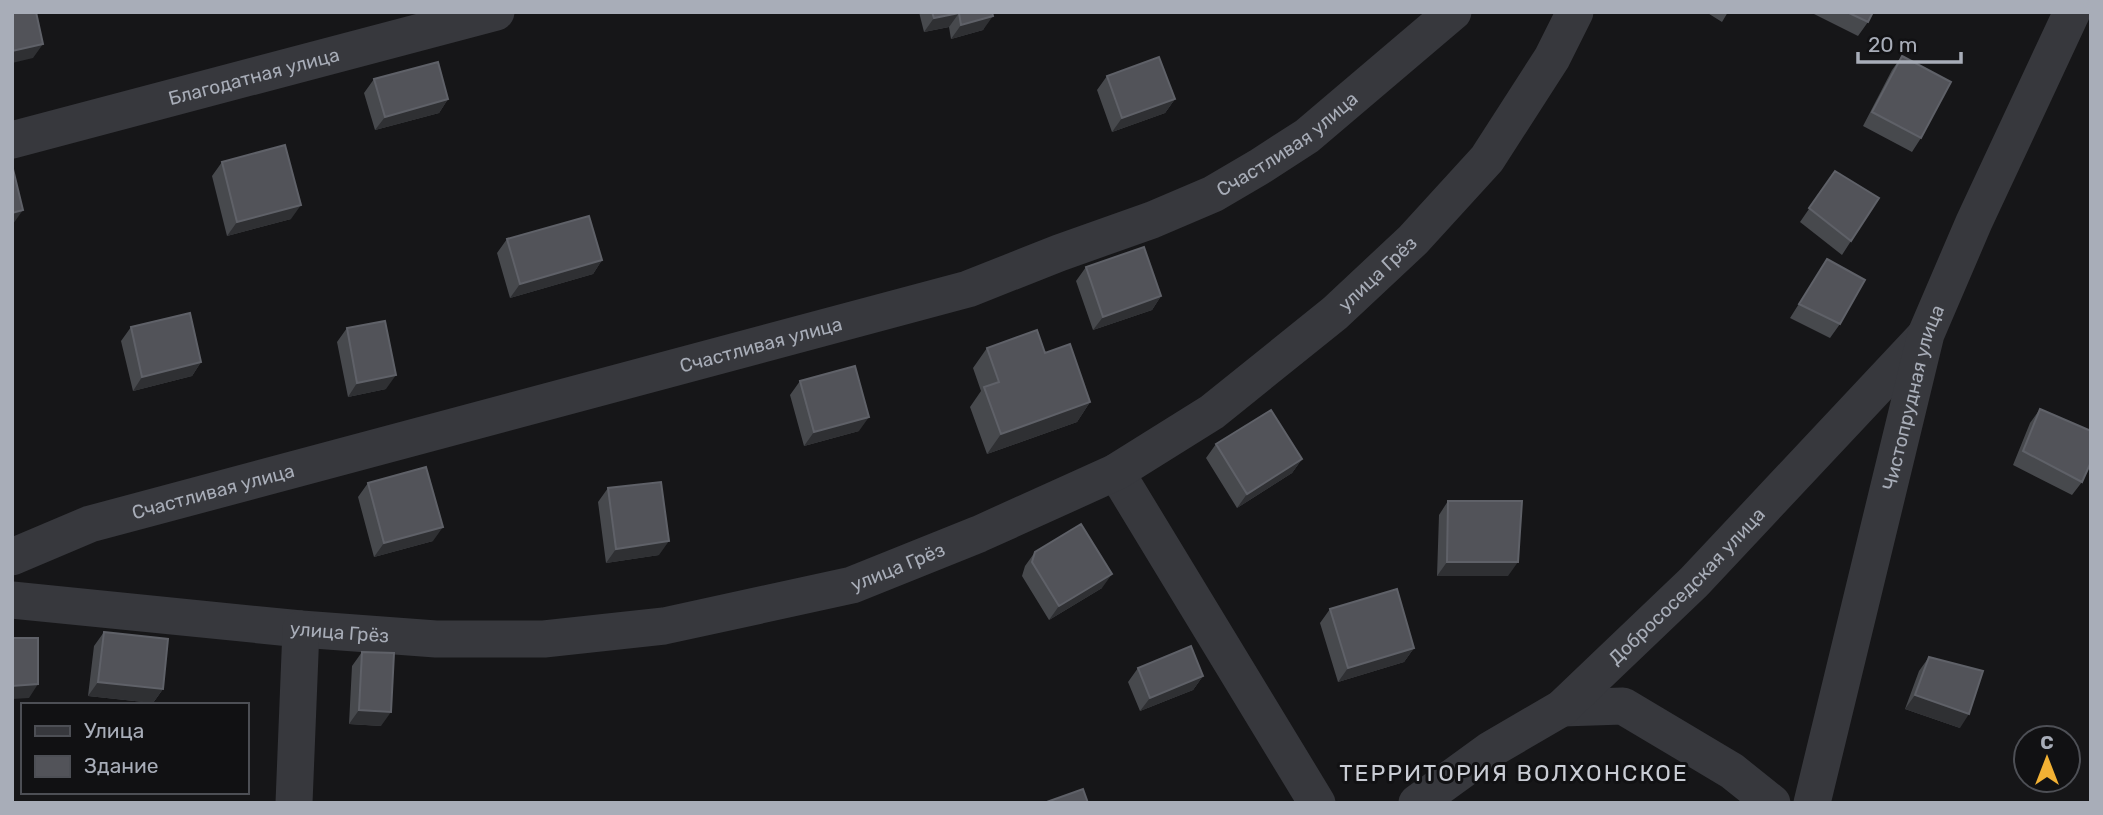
<svg xmlns="http://www.w3.org/2000/svg" width="2103" height="815" viewBox="0 0 2103 815" font-family="Rubik,sans-serif">
<style>
.lines{fill:none;stroke-linecap:round;stroke-linejoin:round}
.minor{stroke:#37383d;stroke-width:37}
.wall{fill:#47494d}
.shaded-wall{fill:#2f3033}
.building{fill:#525359;stroke:#5f6168;stroke-width:2}
.labels{text-anchor:middle;dominant-baseline:central;stroke-width:6;stroke-linejoin:round;paint-order:stroke}
.street-label{font-size:19px;fill:#a8adb8;stroke:#111113}
.quarter-label{font-size:23px;letter-spacing:2px;fill:#c9ccd4;stroke:#111113}
</style>
<rect width="100%" height="100%" fill="#161618"/>
<g class="lines">
<!-- minor -->
<g class="minor">
<path id="s1" d="M12 140 496 12"/>
<path d="M1116 472 1317 803"/>
<path id="s2" d="M12 557 90 524 968 289 1059 253 1152 220 1213 194 1259 167 1307 136 1453 12"/>
<path id="s3" d="M12 600 301 629 436 639H544L664 626 852 585 979 534 1116 472 1212 412 1335 313 1413 240 1487 159 1552 58 1575 12"/>
<path d="M1562 708 1623 706 1732 771 1772 803"/>
<path d="M294 803 301 629"/>
<path id="s4" d="M1417 803 1490 750 1562 708 1694 582 1924 337"/>
<path id="s5" d="M1812 803 1926 334 1974 222 2072 12"/>
</g>
</g>
<!-- wall -->
<path class="wall" d="M919 12H992L983 30 951 39 949 27 924 32Z
M1706 12H1728L1722 22Z
M1810 12H1873L1868 22 1858 36Z
M1902 56 1921 138 1912 152 1863 126 1892 70Z
M1107 76 1175 99 1165 113 1112 132 1097 90Z
M374 79 448 99 439 113 375 130 364 93Z
M222 162 291 219 227 236 212 176Z
M1835 171 1851 241 1842 255 1800 222Z
M507 239 602 260 593 274 510 298 497 253Z
M1827 259 1840 324 1830 338 1790 318Z
M1086 267 1161 296 1152 310 1093 330 1076 281Z
M131 327 201 362 192 376 133 391 121 341Z
M347 328 386 389 348 397 337 342Z
M987 348 1045 353 1090 402 1077 422 987 454 970 407 981 391 973 368Z
M800 381 859 431 804 446 790 395Z
M2040 409 2082 482 2072 495 2013 465 2030 423Z
M1216 444 1302 459 1292 473 1237 508 1206 458Z
M368 483 433 541 374 557 358 497Z
M608 488 659 555 606 563 598 502Z
M1448 501 1508 576H1437L1439 515Z
M1035 552 1102 588 1049 620 1022 576 1025 566Z
M1330 609 1414 648 1404 662 1338 682 1320 623Z
M104 632 163 689 153 703 88 696 94 646Z
M362 652 381 726 349 724 352 666Z
M1929 657 1960 728 1905 709 1919 671Z
M1138 668 1203 676 1193 690 1140 711 1128 682Z"/>
<!-- shaded-wall -->
<path class="shaded-wall" d="M959 13 949 27 924 32 934 18Z
M993 16 983 30 951 39 961 25Z
M43 44 33 58 12 63V51Z
M448 99 439 113 375 130 385 117Z
M1175 99 1165 113 1112 132 1122 118Z
M301 205 291 219 227 236 237 222Z
M23 210 13 224H12V213Z
M602 260 593 274 510 298 520 284Z
M1161 296 1152 310 1093 330 1103 317Z
M201 362 192 376 133 391 142 377Z
M396 375 386 389 348 397 357 383Z
M1090 402 1077 422 987 454 1001 434Z
M869 417 859 431 804 446 814 432Z
M1302 459 1292 473 1237 508 1247 494Z
M443 527 433 541 374 557 384 543Z
M669 541 659 555 606 563 616 549Z
M1447 562H1518L1508 576H1437Z
M1112 574 1102 588 1049 620 1059 606Z
M1414 648 1404 662 1338 682 1348 668Z
M1203 676 1193 690 1140 711 1150 698Z
M98 682 163 689 153 703 88 696Z
M38 684 29 698 12 699V686Z
M1915 695 1969 714 1960 728 1905 709Z
M359 710 391 712 381 726 349 724Z"/>
<!-- building -->
<path class="building" d="M12 12H36L43 44 12 51Z
M932 12H992L993 16 961 25 959 13 934 18Z
M1847 12H1873L1868 22Z
M1902 56 1951 82 1921 138 1872 112Z
M1159 57 1175 99 1122 118 1107 76Z
M438 62 448 99 385 117 374 79Z
M285 145 301 205 237 222 222 162Z
M12 165 23 210 12 213Z
M1835 171 1879 198 1851 241 1809 208Z
M589 216 602 260 520 284 507 239Z
M1144 247 1161 296 1103 317 1086 267Z
M1827 259 1865 280 1840 324 1799 304Z
M190 313 201 362 142 377 131 327Z
M385 321 396 375 357 383 347 328Z
M1037 330 1045 353 1070 344 1090 402 1001 434 984 387 999 382 987 348Z
M855 366 869 417 814 432 800 381Z
M2040 409 2091 431V462L2082 482 2023 451Z
M1271 410 1302 459 1247 494 1216 444Z
M426 467 443 527 384 543 368 483Z
M661 482 669 541 616 549 608 488Z
M1448 501H1522L1518 562H1447Z
M1081 524 1112 574 1059 606 1032 562 1035 552Z
M1397 589 1414 648 1348 668 1330 609Z
M104 632 168 639 163 689 98 682Z
M12 638H38V684L12 686Z
M1191 646 1203 676 1150 698 1138 668Z
M362 652 394 653 391 712 359 710Z
M1929 657 1983 671 1969 714 1915 695Z
M1083 789 1088 803H1044Z"/>
<g class="labels">
<!-- street labels -->
<g class="street-label">
<text stroke="none"><textPath href="#s1" startOffset="250">Благодатная улица</textPath></text>
<text stroke="none"><textPath href="#s2" startOffset="1346">Счастливая улица</textPath></text>
<text stroke="none"><textPath href="#s3" startOffset="1463">улица Грёз</textPath></text>
<text stroke="none"><textPath href="#s2" startOffset="779">Счастливая улица</textPath></text>
<text stroke="none"><textPath href="#s5" startOffset="418">Чистопрудная улица</textPath></text>
<text stroke="none"><textPath href="#s2" startOffset="212">Счастливая улица</textPath></text>
<text stroke="none"><textPath href="#s3" startOffset="896">улица Грёз</textPath></text>
<text stroke="none"><textPath href="#s4" startOffset="348">Добрососедская улица</textPath></text>
<text stroke="none"><textPath href="#s3" startOffset="329">улица Грёз</textPath></text>
</g>
<!-- quarter labels -->
<g class="quarter-label">
<text x="1514" y="773">ТЕРРИТОРИЯ ВОЛХОНСКОЕ</text>
</g>
</g>
<!-- border -->
<rect width="2103" height="815" fill="none" stroke="#a8adb8" stroke-width="28"/>
<!-- legend -->
<rect x="21" y="703" width="228" height="91" fill="#111113" stroke="#4d4f55" stroke-width="2"/>
<rect x="35" y="726" width="35" height="10" fill="#37383d" stroke="#4d4f55" stroke-width="2"/>
<text x="84" y="738" font-size="21" fill="#a8adb8">Улица</text>
<rect x="35" y="756" width="35" height="21" fill="#525359" stroke="#4d4f55" stroke-width="2"/>
<text x="84" y="773" font-size="21" fill="#a8adb8">Здание</text>
<!-- north arrow -->
<g transform="translate(2047 759)"><circle r="33" fill="#111113" stroke="#4d4f55" stroke-width="2"/>
<path d="M0-5L12 26L0 18L-12 26Z" fill="#f2b134"/>
<text y="-10" font-size="19" font-weight="bold" text-anchor="middle" fill="#a8adb8">С</text>
</g>
<!-- scale -->
<path d="M1858 52v10h103v-10" fill="none" stroke="#a8adb8" stroke-width="3.5"/>
<text x="1868" y="52" font-size="21" fill="#a8adb8" stroke="#111113" stroke-width="5" paint-order="stroke">20 m</text>
</svg>
